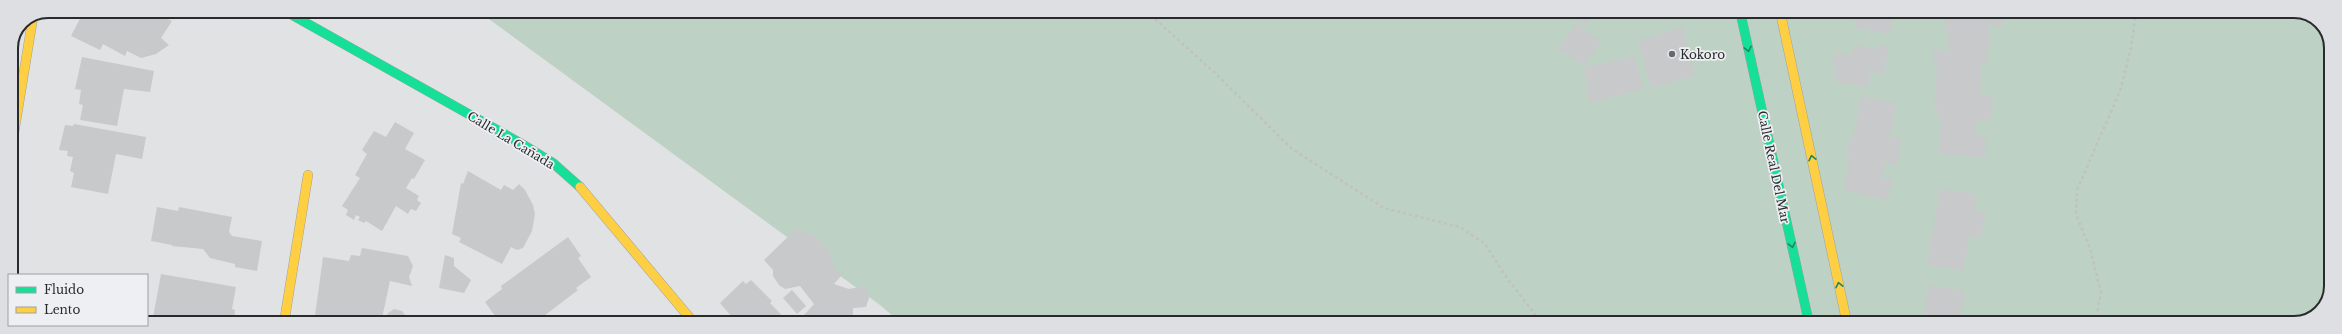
<svg xmlns="http://www.w3.org/2000/svg" width="2342" height="334" viewBox="0 0 2342 334" font-family="'Libre Baskerville',serif">
<style>
.green{fill:#bdd2c4}
.building{fill:#c8c9ca}
.lines{fill:none;stroke-linecap:round;stroke-linejoin:round}
.fast-casing{stroke:#a0a1a3;stroke-width:10}
.slow-casing{stroke:#a0a1a3;stroke-width:10}
.path{stroke:#c1c1c1;stroke-width:2.5;stroke-dasharray:3 3;stroke-linecap:butt}
.fast{stroke:#16e098;stroke-width:9}
.slow{stroke:#ffcf43;stroke-width:9}
.oneway{stroke:#208562}
.poi-dot{fill:#696a6c;stroke:#edeff3;stroke-width:1.5}
.labels{text-anchor:middle;dominant-baseline:central;stroke-width:3.5;stroke-linejoin:round;paint-order:stroke}
.poi-label{font-size:12px;fill:#292a2b;stroke:#edeff3;text-anchor:start}
.street-label{font-size:12px;fill:#292a2b;stroke:#edeff3}
.rim{fill:none;stroke:#292a2b;stroke-width:2}
</style>
<rect width="100%" height="100%" fill="#e1e2e4"/>
<!-- green -->
<path class="green" d="M478 11H2299L2320 22 2331 43V291L2319 314 2294 323H901L880 305Z"/>
<!-- building -->
<path class="building" d="M84 11H138L144 14 145 11H167L164 17 172 21 161 38 169 45 156 54 141 58 127 51 125 56 103 44 100 50 71 36Z
M1560 11H1593L1586 26Z
M1857 11H1894L1890 34 1855 28Z
M1946 11H2004L2003 27 1990 26 1987 61H1982L1980 95 1993 96 1990 122 1976 121 1975 136 1986 137 1985 158 1938 154 1941 118H1937L1938 108H1934L1937 69 1933 66 1934 50 1948 51 1949 35H1945Z
M1576 24 1601 41 1584 66 1558 49Z
M1683 27 1695 76 1651 88 1638 40Z
M1854 45 1875 49 1876 45 1889 47 1884 74 1871 72 1868 87 1834 81 1836 66 1832 65 1835 50 1839 51 1838 53 1852 55Z
M1635 56 1643 89 1589 103 1584 67Z
M82 57 154 71 150 92 124 89 117 126 80 120 83 105 79 104 81 90 75 89Z
M1861 96 1896 103 1890 137 1902 139 1897 166 1884 163 1882 178 1892 180 1888 200 1844 191 1850 157 1846 156 1849 139 1853 140Z
M395 122 414 133 405 149 425 160 414 179 412 178 406 188 419 196 417 200 421 203 416 211 411 209 408 214 396 206 382 231 366 221 364 223 358 220 360 217 356 215 354 220 346 215 348 210 342 206 360 178 355 175 367 154 362 150 374 131 386 137Z
M74 124 146 137 142 159 116 154 108 194 71 187 74 173 70 171 73 157 67 156 68 151 59 150 65 125 73 126Z
M468 171 501 190 504 185 513 190 519 184 525 190 533 205 535 214 532 231 523 248 517 250 511 247 502 264 459 242 461 238 452 234 461 183 463 184Z
M1940 188 1977 195 1974 210 1986 212 1981 238 1969 236 1963 271 1927 265Z
M157 207 178 211 179 207 232 217 229 232 232 236 262 241 257 271 235 267V264L210 258 203 249 172 246V245L151 241Z
M796 229 817 237 829 250 834 268 842 275 834 284 849 289 864 286 870 295 866 307 853 308V323H797L814 304 800 286 785 289 779 285 773 276V270L764 260Z
M568 237 581 256 578 258 591 277 576 288 578 290 540 319 539 317 531 323H500L485 302 502 289 501 286Z
M362 248 408 256 413 266 409 277 412 286 390 281 381 323H314L323 257 349 261 351 255 360 256Z
M445 255 454 258V266L471 280 464 293 439 288Z
M161 274 236 287 232 309 235 310 234 321 239 323H152Z
M751 280 772 301 770 303 789 323H737L720 303 743 281 746 284Z
M1929 285 1965 291 1959 323H1922Z
M792 290 806 306 797 314 783 298Z
M394 309 402 311 408 319 417 317 421 323H384L388 313Z"/>
<g class="lines">
<defs>
<path id="fast" d="M285 11 522 144 553 163 580 187
M1740 11 1809 323"/>
<path id="slow" d="M1780 11 1847 323
M11 151 33 17
M580 187 694 323
M284 323 308 175"/>
</defs>
<!-- fast casing -->
<use href="#fast" class="fast-casing"/>
<!-- slow casing -->
<use href="#slow" class="slow-casing"/>
<!-- path -->
<path class="path" d="M1146 11 1214 72 1292 149 1384 208 1460 227 1485 244 1509 281 1542 323
M2095 323 2101 293 2090 248 2076 215 2077 190 2120 91 2131 48 2136 11"/>
<!-- fast -->
<use href="#fast" class="fast"/>
<!-- slow -->
<use href="#slow" class="slow"/>
</g>
<!-- one-way arrows -->
<defs><path id="oneway-chevron" d="M-2-3.5L2.5 0L-2 3.5" fill="none" stroke-width="1.6" stroke-linecap="round" stroke-linejoin="round"/></defs>
<g class="oneway">
<use href="#oneway-chevron" transform="translate(1748 49) rotate(78)"/>
<use href="#oneway-chevron" transform="translate(1812 158) rotate(-102)"/>
<use href="#oneway-chevron" transform="translate(1792 245) rotate(78)"/>
<use href="#oneway-chevron" transform="translate(1839 285) rotate(-102)"/>
</g>
<!-- markers -->
<circle class="poi-dot" cx="1672" cy="54" r="4"/>
<g class="labels">
<!-- poi labels -->
<g class="poi-label">
<text x="1680" y="54">Kokoro</text>
</g>
<!-- street labels -->
<g class="street-label">
<text transform="translate(511 140) rotate(31)">Calle La Cañada</text>
<text transform="translate(1774 167) rotate(78)">Calle Real Del Mar</text>
</g>
</g>
<!-- crop -->
<path d="M0 0H2342V334H0ZM48 18H2294A30 30 0 0 1 2324 48V286A30 30 0 0 1 2294 316H48A30 30 0 0 1 18 286V48A30 30 0 0 1 48 18Z" fill="#dddfe3" fill-rule="evenodd"/>
<path class="rim" d="M48 18H2294A30 30 0 0 1 2324 48V286A30 30 0 0 1 2294 316H48A30 30 0 0 1 18 286V48A30 30 0 0 1 48 18Z"/>
<!-- legend -->
<rect x="8" y="274" width="140" height="52" fill="#edeff3" stroke="#9fa0a3"/>
<rect x="16" y="287" width="20" height="6" fill="#16e098" stroke="#9fa0a3"/>
<text x="44" y="294" font-size="12" fill="#292a2b">Fluido</text>
<rect x="16" y="307" width="20" height="6" fill="#ffcf43" stroke="#9fa0a3"/>
<text x="44" y="314" font-size="12" fill="#292a2b">Lento</text>
</svg>
